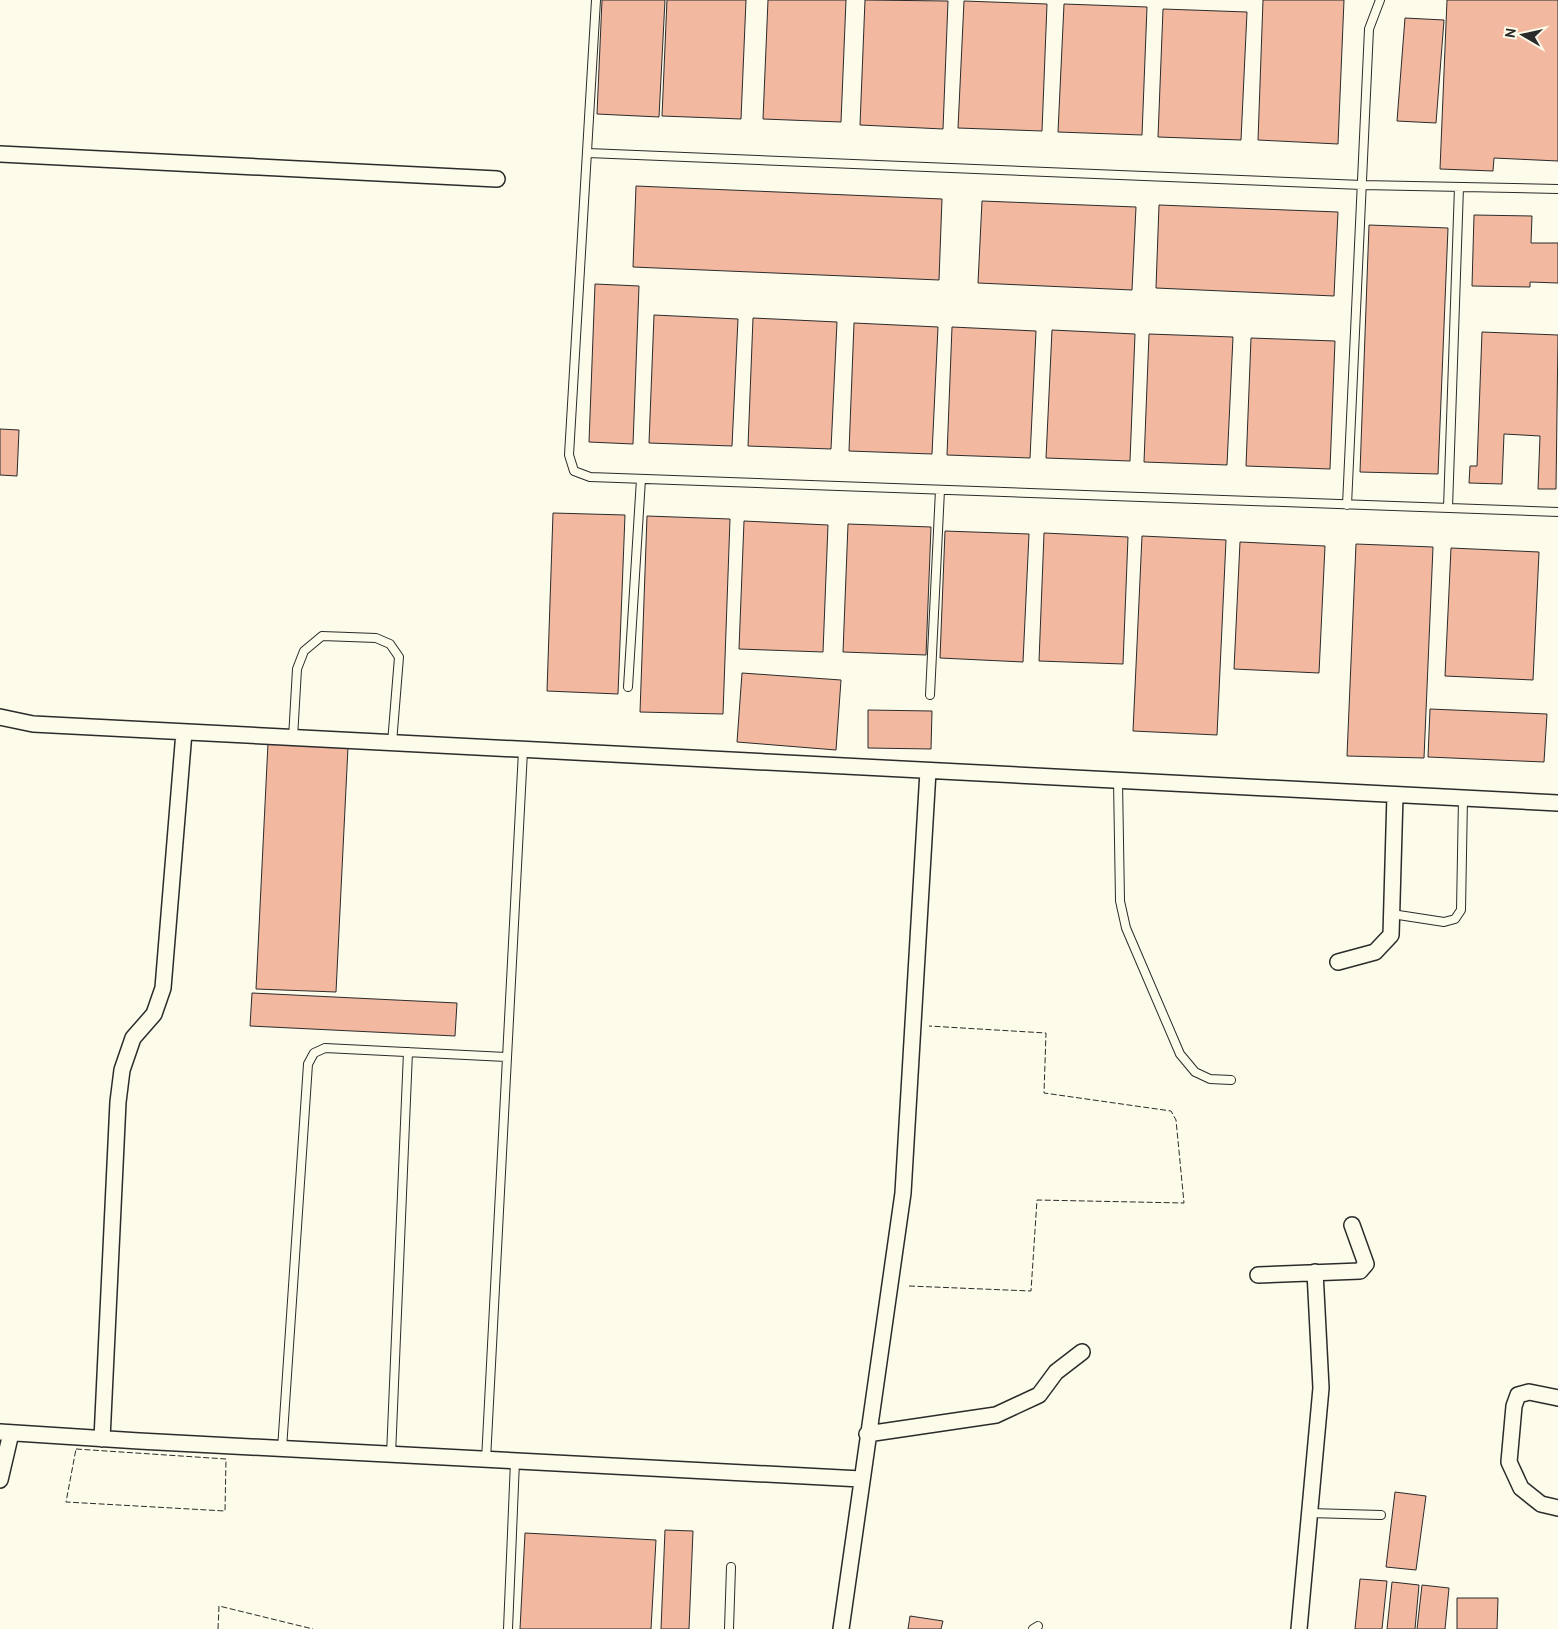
<svg xmlns="http://www.w3.org/2000/svg" width="1558" height="1629" viewBox="0 0 1558 1629" font-family="'PT Sans',sans-serif">
<style>
.building{fill:#f2b8a0;stroke:#2b2b2b}
.lines{fill:none;stroke-linecap:round;stroke-linejoin:round}
.lane-casing{stroke:#2b2b2b;stroke-width:10}
.street-casing{stroke:#2b2b2b;stroke-width:18}
.lane{stroke:#fdfbea;stroke-width:8}
.street{stroke:#fdfbea;stroke-width:15}
.fence{stroke:#2b2b2b;stroke-width:1;stroke-dasharray:6 2.5;stroke-linecap:butt}
</style>
<rect width="100%" height="100%" fill="#fdfbea"/>
<!-- building -->
<path class="building" d="M602 0H665L659 117 597 114Z
M667 0H746L741 119 662 116Z
M768 0H846L841 122 763 119Z
M865 0 948 1 943 129 860 125Z
M1263 0H1344L1338 144 1258 140Z
M1447 0H1558V161L1494 158 1493 171 1440 169Z
M964 1 1047 4 1042 131 958 128Z
M1064 4 1147 7 1142 135 1058 132Z
M1163 9 1247 12 1241 140 1158 137Z
M1405 18 1444 20 1436 123 1397 121Z
M636 186 942 199 939 280 633 267Z
M982 201 1136 207 1132 290 978 283Z
M1159 205 1338 212 1334 296 1156 288Z
M1474 215 1532 216 1531 243H1558V283L1530 282V287L1472 286Z
M1369 225 1448 228 1438 474 1360 472Z
M595 284 639 286 633 444 589 442Z
M654 315 738 319 732 446 649 443Z
M753 318 837 322 831 449 748 446Z
M854 323 938 327 932 454 849 451Z
M952 327 1036 331 1030 458 947 455Z
M1052 330 1135 334 1130 461 1046 458Z
M1482 332 1558 335 1556 489H1538L1540 436 1504 434 1502 484 1469 483 1470 466H1477Z
M1149 334 1233 337 1227 465 1144 462Z
M1251 338 1335 341 1330 469 1246 466Z
M0 429 19 430 17 476 0 475Z
M553 513 625 515 618 694 547 691Z
M647 516 730 519 723 714 640 712Z
M744 521 828 525 823 652 739 649Z
M848 524 931 527 926 655 843 652Z
M945 531 1029 534 1023 662 940 658Z
M1044 533 1128 537 1123 664 1039 661Z
M1142 536 1226 540 1217 735 1133 731Z
M1240 542 1325 546 1319 673 1234 669Z
M1356 544 1433 547 1424 758 1347 756Z
M1451 548 1539 552 1533 680 1445 676Z
M742 673 841 680 836 750 737 742Z
M1430 709 1547 714 1544 762 1428 757Z
M868 710 932 711 931 749 868 748Z
M268 743 348 747 336 992 256 989Z
M252 993 457 1003 455 1036 250 1026Z
M1395 1492 1426 1496 1416 1570 1386 1567Z
M665 1530 693 1531 689 1629H661Z
M525 1533 656 1540 651 1629H520Z
M1360 1579 1387 1581 1382 1629H1355Z
M1392 1582 1419 1585 1415 1629H1387Z
M1422 1585 1449 1588 1445 1629H1417Z
M1457 1598H1498L1497 1629H1457Z
M910 1616 943 1621 941 1629H908Z"/>
<g class="lines">
<defs>
<path id="lane" d="M596 0 569 455 574 471 590 477 1558 512
M588 153 1362 185 1558 189
M1347 505 1369 29 1380 0
M1448 508 1459 187
M628 687 641 479
M930 695 940 490
M293 738 297 669 304 651 322 636 376 638 390 644 399 657 392 743
M1118 781 1120 901 1126 928 1180 1054 1195 1072 1210 1079 1231 1080
M1392 914 1444 922 1455 919 1461 910 1463 798
M282 1449 308 1064 314 1053 325 1048 506 1057
M391 1455 408 1052
M486 1460 523 751
M1309 1513 1381 1515
M508 1629 515 1461
M729 1629 731 1567
M1033 1629 1038 1626"/>
<path id="street" d="M0 154 497 179
M0 717 33 724 1558 803
M1338 962 1375 952 1391 935 1395 795
M1258 1275 1360 1271 1366 1264 1352 1225
M1558 1398 1529 1392 1518 1395 1514 1406 1509 1462 1521 1488 1541 1504 1558 1508
M0 1432 139 1441 861 1479
M867 1434 996 1415 1039 1395 1056 1372 1082 1352
M102 1439 118 1102 122 1070 133 1038 154 1014 163 988 184 732
M0 1480 11 1433
M841 1629 903 1193 928 771
M1299 1629 1321 1388 1315 1272"/>
</defs>
<!-- lane casing -->
<use href="#lane" class="lane-casing"/>
<!-- street casing -->
<use href="#street" class="street-casing"/>
<!-- lane -->
<use href="#lane" class="lane"/>
<!-- street -->
<use href="#street" class="street"/>
<!-- fence -->
<path class="fence" d="M909 1286 1031 1291 1037 1200 1184 1203 1176 1120 1171 1111 1044 1093 1046 1033 929 1026
M76 1449 226 1459 225 1511 66 1502Z
M218 1629 219 1606 313 1629"/>
</g>
<!-- north arrow -->
<g transform="translate(1523 35) rotate(279)" stroke="#fdfbea" stroke-width="4" paint-order="stroke">
<path d="M0-4L9 19L0 12L-9 19Z" fill="#2b2b2b"/>
<text y="-8" font-size="14" font-weight="bold" text-anchor="middle" fill="#2b2b2b">N</text>
</g>
</svg>
